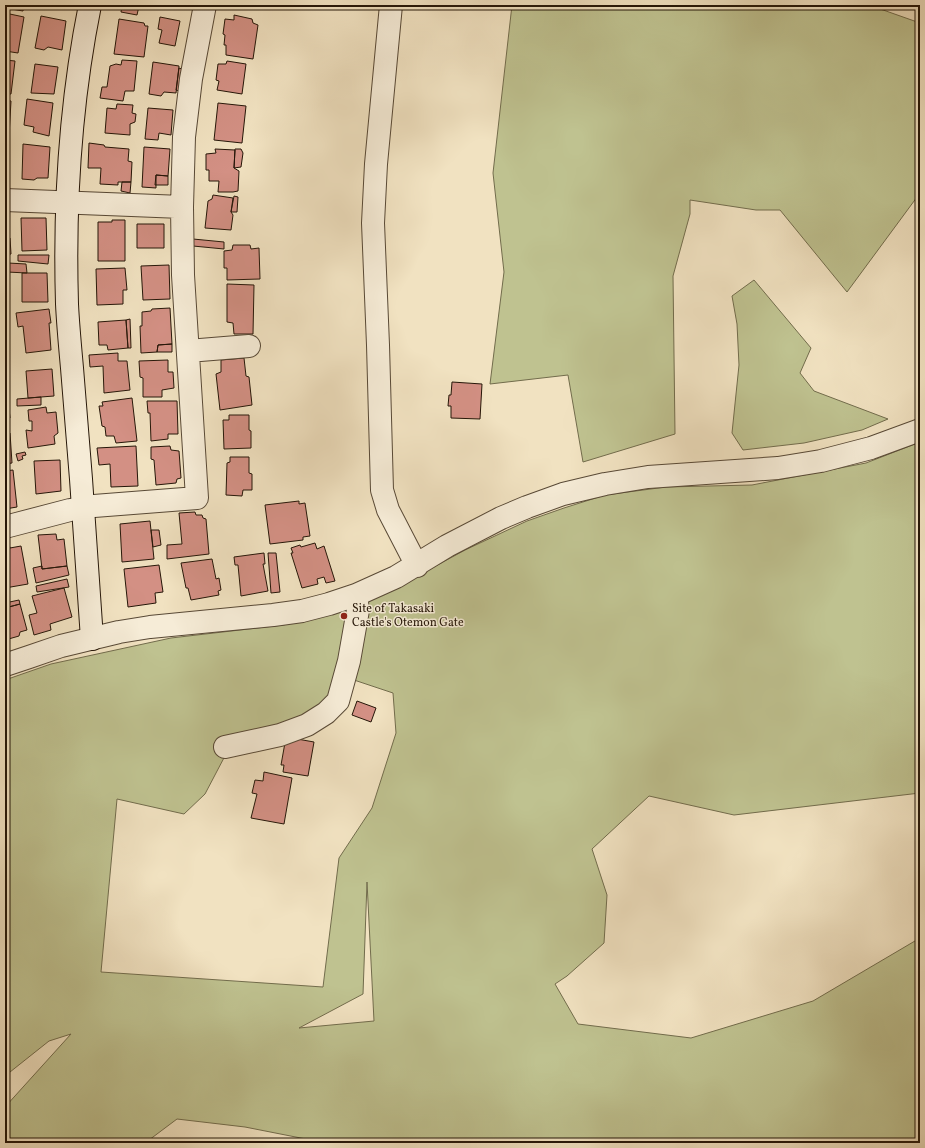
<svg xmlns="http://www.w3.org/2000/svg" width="925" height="1148" viewBox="0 0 925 1148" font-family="Vollkorn,serif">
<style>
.green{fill:#bfc290;stroke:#726c4c;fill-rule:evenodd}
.building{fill:#d39084;stroke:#251608}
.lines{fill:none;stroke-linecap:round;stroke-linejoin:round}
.street-casing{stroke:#584936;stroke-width:24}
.secondary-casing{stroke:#251608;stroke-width:24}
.street{stroke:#f6ecd7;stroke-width:22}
.secondary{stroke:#f6ecd7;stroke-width:22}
.poi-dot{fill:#8f2418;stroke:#f6ecd7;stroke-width:1.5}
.labels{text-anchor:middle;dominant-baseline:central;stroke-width:3;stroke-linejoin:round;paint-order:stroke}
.poi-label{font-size:12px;fill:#251608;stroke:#f6ecd7;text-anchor:start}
</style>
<rect width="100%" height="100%" fill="#f1e2c1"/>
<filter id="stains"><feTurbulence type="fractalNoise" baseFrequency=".005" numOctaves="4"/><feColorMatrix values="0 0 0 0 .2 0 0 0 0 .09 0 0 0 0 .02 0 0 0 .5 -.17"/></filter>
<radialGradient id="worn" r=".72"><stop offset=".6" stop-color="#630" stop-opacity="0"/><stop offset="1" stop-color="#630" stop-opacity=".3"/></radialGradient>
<!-- green -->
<path class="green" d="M512 5H869L920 23V193L847 292 780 210H756L690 200V214L673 276 675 434 583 462 568 375 490 384 504 272 493 173Z
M754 280 811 348 800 373 814 391 888 419 862 430 804 443 743 450 732 433 739 365 737 324 732 296Z
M920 442V793L734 815 649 796 592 849 607 895 604 943 567 976 555 984 578 1024 691 1038 813 1001 920 938V1143H326L245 1127 177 1119 145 1143H5V1107L71 1034 49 1041 5 1076V680L51 664 171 638 283 625 317 618 350 609 399 586 465 550 527 521 564 508 605 495 666 487 752 485 866 463ZM354 680 393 693 396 733 372 808 339 858 323 987 101 972 117 799 184 814 205 794 226 754 343 700ZM367 882 374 1021 299 1028 363 994Z"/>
<!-- building -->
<path class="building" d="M5 5H24L23 11 5 8Z
M122 5H147L146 6H139L137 15 121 12Z
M5 13 24 17 18 53 5 51Z
M234 15 252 19 253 23 258 25 253 59 226 55V45H224L225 35 223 34 225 19 234 20Z
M41 16 66 21 62 50 48 47 44 50 35 48Z
M160 17 180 21 175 46 159 43 162 30 158 29Z
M119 19 144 23 145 26H148L144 57 114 54Z
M5 60 15 61 11 94H5Z
M122 60 137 61 134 91H125L123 101 100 98 102 87H107L110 66 116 64 121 65Z
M227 61 246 64 242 94 217 90 219 81 216 80 218 64H226Z
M153 62 179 66 176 93 164 92 161 96 149 94Z
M35 64 58 67 54 94 31 93Z
M179 68 182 69 179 91 176 90Z
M27 99 53 103 49 136 33 132 34 127 24 125Z
M5 100 11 101 9 136H5Z
M218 103 246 106 242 143 214 140Z
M117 104 133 105 132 113 136 114 135 122 130 124V135L105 133 107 108 116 109Z
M148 108 173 110 171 135 159 133 158 140 145 139Z
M5 141 8 142 5 171Z
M89 143 104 145 105 147 129 149 128 161 132 162 131 182H118V185L100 184 101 168H88Z
M23 144 50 147 48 178H37L34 180 22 179Z
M144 147 170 149 168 176 156 175V188L142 187Z
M215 149 235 150 234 168 239 171 238 191 233 192H218L219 181H209V170H206V154L216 153Z
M235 149H241L243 153 241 167 234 168Z
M156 175 168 176V185H155Z
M122 182H131L130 193 121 191Z
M213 195 233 198 231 212 233 215 231 230 205 228 208 201 212 199Z
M234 196 238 197 237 212H231Z
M21 218H46L47 250 22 251Z
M112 220H125V261H98V222H112Z
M137 224H164V248H137Z
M10 238 11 254 5 255V239Z
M193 239 224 242V249L193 246Z
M233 245H250L251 249 259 248 260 279 227 280V268H224V251L232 250Z
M18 255H49L48 264 18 261Z
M8 263 26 264 27 273 7 272Z
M169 265 170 299 143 300 141 266Z
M125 268 127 290H123V304L97 305 96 269Z
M22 273H47L48 302H22Z
M227 284 254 285 253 334H234L233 323 227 322Z
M170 308 172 344 158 345 157 352 141 353 140 326H142V312L151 311 152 309Z
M49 309 51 323H49L51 350 26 353 23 326 18 327 16 313Z
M130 319 131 348H128L126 320Z
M126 320 128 348 108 350 107 345H99L98 322Z
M172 344V352H157L158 345Z
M118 353V361H127L130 390 104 393 103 366 90 367 89 355Z
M244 358 246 376 249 377 252 405 220 410 216 374 221 372V360Z
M168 360V372H173L174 388 162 390V397H143V378L140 377 139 361Z
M52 369 54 396 28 398 26 371Z
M452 382 482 384 480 419 451 418V406H448L449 395H451Z
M5 389H7L10 418H5Z
M41 397V405L17 406V399Z
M132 398 137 441 116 443 114 436H106L105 427 102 426 99 406H103L102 402Z
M147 401H177L178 434H168V439L151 441 150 413H148Z
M46 407 47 413 56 412 58 433 54 436 55 444 28 448 26 430 32 431V421H29L28 410Z
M229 415H249V430L251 431V448L224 449 223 420H229Z
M10 433 12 463 5 464V434Z
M136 446 138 486 111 487 110 464 99 465 97 448Z
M170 446 171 450 179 451 181 478 177 479 176 483 156 485 154 460 151 459V447Z
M25 452 26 455 22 456 23 459 18 461 16 454Z
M230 457H249V473L252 474V490H243L242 496 226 495 227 463 230 462Z
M60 460 61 491 36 494 34 461Z
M13 470 17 507 5 509V471Z
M299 501V504L305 503 310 536 303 537V540L270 544 265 505Z
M195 512 196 515H202L203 518 206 519 209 554 167 559V545L182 544 179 513Z
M150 521 154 559 122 562 120 524Z
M151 530H159L161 545 153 547Z
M56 534 57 540 64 539 67 566 42 569 38 535Z
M8 541 10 548 21 546 28 584 5 588V542Z
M315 543 317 549 324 546 335 581 326 583 324 577 317 579 318 584 302 588 291 553H293L291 548 300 545 301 547Z
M264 553 265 564H263L268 591 241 596 238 565H235L234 557Z
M268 553H276L280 592 271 593Z
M212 559 216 579 219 578 221 590 218 591 219 595 191 600 188 588H186L181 563Z
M159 565 163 592 155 593 156 603 128 607 124 569Z
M42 566V569L67 566 69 575 36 583 33 568Z
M67 579 69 587 37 592 36 586Z
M64 588 72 617 50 624 51 630 34 635 29 615 37 613 32 596Z
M19 600 20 604 5 608V603Z
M20 604 27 630 20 632 19 636 5 640V608Z
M357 701 376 708 371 722 352 715Z
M286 737 314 742 308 776 283 772 284 765H281Z
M264 772 292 778 284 824 251 818 257 794 252 793 255 780 263 781Z"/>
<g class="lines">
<defs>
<path id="street" d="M391 5 376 164 373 223 378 345 382 490 388 510 417 566
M5 200 182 207
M188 351 249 346
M5 527 70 510 94 506 197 498 183 275 182 207 184 137 191 79 205 5
M5 665 29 657 61 646 119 632 150 627 273 615 302 611 329 604 356 595 396 577 447 546 501 518 527 507 563 494 605 484 648 477 778 468 821 461 871 448 920 430
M225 747 280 735 307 725 326 713 338 701 349 661 358 610 356 595"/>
<path id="secondary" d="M90 5C70 104 64 203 67 304 68 325 70 346 72 368 75 405 78 442 81 479 85 532 88 586 92 639"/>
</defs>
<!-- street casing -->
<use href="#street" class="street-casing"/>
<!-- secondary casing -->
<use href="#secondary" class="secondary-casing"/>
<!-- street -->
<use href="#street" class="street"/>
<!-- secondary -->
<use href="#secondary" class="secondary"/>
</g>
<!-- markers -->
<circle class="poi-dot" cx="344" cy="616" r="4"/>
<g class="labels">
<!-- poi labels -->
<g class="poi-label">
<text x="352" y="609">Site of Takasaki<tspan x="352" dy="14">Castle's Otemon Gate</tspan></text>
</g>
</g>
<!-- margin -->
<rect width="925" height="1148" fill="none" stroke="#f1e2c1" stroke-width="20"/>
<rect x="6" y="6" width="913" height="1136" fill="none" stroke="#251608" stroke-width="2"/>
<rect x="10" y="10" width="905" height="1128" fill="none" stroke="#251608"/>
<rect width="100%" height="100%" filter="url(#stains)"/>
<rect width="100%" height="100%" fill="url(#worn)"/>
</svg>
